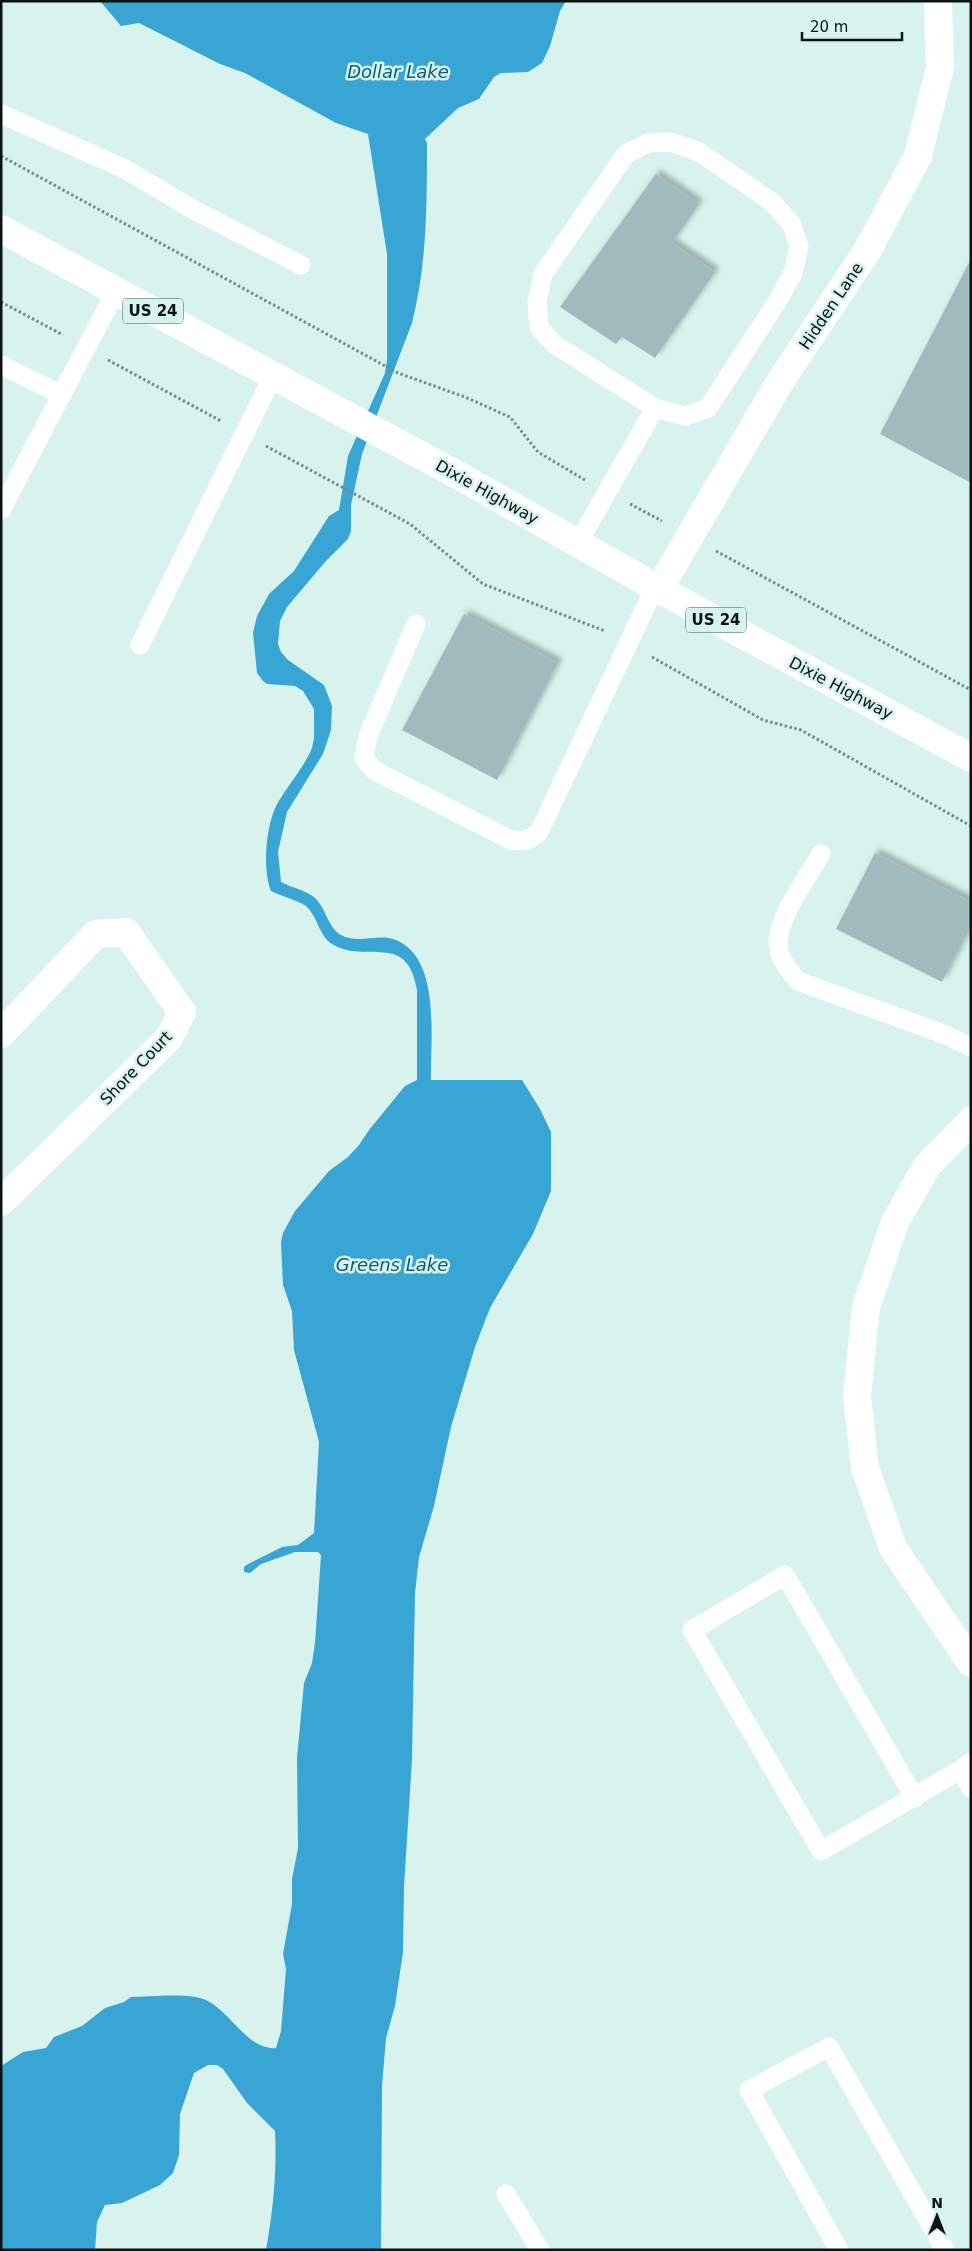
<svg xmlns="http://www.w3.org/2000/svg" width="972" height="2251" viewBox="0 0 972 2251" font-family="'DejaVu Sans',sans-serif">
<style>
.water{fill:#38a5d4}
.building{fill:#a0bbbe;filter:url(#shadow)}
.lines{fill:none;stroke-linecap:round;stroke-linejoin:round}
.path{stroke:#788b87;stroke-width:3;stroke-dasharray:2.5 2.5;stroke-linecap:butt}
.service{stroke:#fff;stroke-width:19}
.minor{stroke:#fff;stroke-width:28}
.primary{stroke:#fff;stroke-width:28}
.labels{text-anchor:middle;dominant-baseline:central;stroke-width:5;stroke-linejoin:round;paint-order:stroke}
.shield{fill:#d8f3ed;stroke:#485754;stroke-width:1}
.shield-label{font-size:15px;font-weight:bold;fill:#0a1412}
.street-label{font-size:16px;fill:#0a1412;stroke:#d8f3ed}
.water-label{font-size:18px;font-style:italic;fill:#085e7f;stroke:#d8f3ed}
</style>
<defs>
<filter id="shadow"><feDropShadow dx="4.5" dy="-4.5" stdDeviation="2.5" flood-color="#0004"/></filter>
</defs>
<rect width="100%" height="100%" fill="#d8f3ed"/>
<!-- water -->
<path class="water" d="M100 1H566L560 11 550 46 542 63 528 72 501 73 494 77 479 99 458 108 425 139 427 143C427 204 427 264 412 323L362 454 351 505V531L348 539 326 561 287 607 280 621 278 644 281 652 288 660 324 685 332 706 331 730 323 754 287 812 278 852 281 882C292 888 306 890 315 898 326 908 328 928 341 935 357 944 376 934 393 939 442 955 430 1039 431 1080H522L540 1109 551 1132V1191L533 1234 490 1308 475 1347 451 1427 434 1506 419 1557 415 1593 412 1760 404 1887 403 1952 395 2006 386 2038 382 2086 381 2250H266C273 2211 277 2171 275 2131L247 2103 223 2069 217 2065H208L194 2073 180 2114 179 2155 173 2173 160 2185 122 2203 105 2205 97 2222 95 2250H1V2066L23 2052 46 2048 54 2037 82 2026 105 2008 124 2002 131 1997C152 1997 190 1992 208 2001 231 2013 249 2051 276 2048L281 2031 286 1969 283 1954 292 1904V1879L298 1848 297 1758 304 1683 312 1663 315 1643 321 1555 318 1552H295L261 1564 250 1573 244 1572V1567L248 1564 282 1547 298 1545 314 1533 319 1442 294 1350 292 1311 283 1285 281 1242 283 1233 295 1211 329 1171 348 1157 359 1145 369 1130 405 1086 417 1080V990C407 930 366 965 332 944 319 936 318 917 306 906 301 902 279 895 271 891 262 869 266 825 277 804 288 785 303 769 312 748L314 738V709L303 691 295 686 267 684 263 681 257 673 253 633 257 616 269 594 294 571 329 516 339 510 348 456 385 373 387 359V254L368 134 336 123 245 73 220 64 139 23 121 26Z"/>
<!-- building -->
<path class="building" d="M656 174 699 204 672 243 715 272 655 358 622 337 616 344 560 307Z
M971 259V483L880 434Z
M464 614 558 663 497 780 402 730Z
M875 853 971 902V926L942 982 836 929Z"/>
<g class="lines">
<!-- path -->
<path class="path" d="M1 156 398 373 465 397 510 417 538 452 585 480
M1 302 63 335
M108 360 221 421
M266 446 410 524 483 584 605 631
M630 504 662 521
M716 551 971 690
M652 657 763 720 801 730 971 826"/>
<!-- service -->
<path class="service" d="M1 114 123 168 194 210 301 265
M1 365 62 395
M1 510 116 291
M578 543 655 408 554 344 539 327 537 301 543 274 626 154 648 143 671 142 699 152 772 202 791 223 799 246 793 273 777 302 708 408 685 416 655 408
M416 624 368 736 364 758 375 771 513 841 528 840 539 832 655 587
M140 645 273 376
M821 854C807 878 778 917 778 944 779 960 789 970 798 981L946 1035 971 1047
M971 1762 960 1770 971 1788
M915 1798 785 1575 692 1630 821 1851 960 1770
M506 2194 540 2250
M839 2250 749 2090 829 2047 945 2250"/>
<!-- minor -->
<path class="minor" d="M659 589 778 385 867 251 918 156 940 67 938 1
M1 1034 96 934 126 932 182 1012 169 1038 1 1202
M971 1121 927 1166 895 1222 866 1307 857 1396 865 1468 893 1548 971 1663"/>
<!-- primary -->
<path class="primary" d="M1 229 463 478 655 587 971 758"/>
</g>
<g class="labels">
<!-- shield labels -->
<g class="shield">
<rect x="123" y="298.5" width="60" height="25" rx="4"/>
<rect x="686" y="607.5" width="60" height="25" rx="4"/>
</g>
<g class="shield-label">
<text x="153" y="311">US 24</text>
<text x="716" y="620">US 24</text>
</g>
<!-- street labels -->
<g class="street-label">
<text transform="translate(831 306) rotate(-56)">Hidden Lane</text>
<text transform="translate(487 492) rotate(29)">Dixie Highway</text>
<text transform="translate(841 688) rotate(28)">Dixie Highway</text>
<text transform="translate(136 1068) rotate(-46)">Shore Court</text>
</g>
<!-- water labels -->
<g class="water-label">
<text x="398" y="71">Dollar Lake</text>
<text x="392" y="1264">Greens Lake</text>
</g>
</g>
<!-- border -->
<rect width="972" height="2251" fill="none" stroke="#0a1412" stroke-width="5"/>
<!-- north arrow -->
<g transform="translate(937 2216)" stroke="#d8f3ed" stroke-width="4" paint-order="stroke">
<path d="M0-4L9 19L0 12L-9 19Z" fill="#0a1412"/>
<text y="-8" font-size="14" font-weight="bold" text-anchor="middle" fill="#0a1412">N</text>
</g>
<!-- scale -->
<path d="M802 32v8h100v-8" fill="none" stroke="#0a1412" stroke-width="2.5"/>
<text x="810" y="32" font-size="15" fill="#0a1412" stroke="#d8f3ed" stroke-width="4" paint-order="stroke">20 m</text>
</svg>
